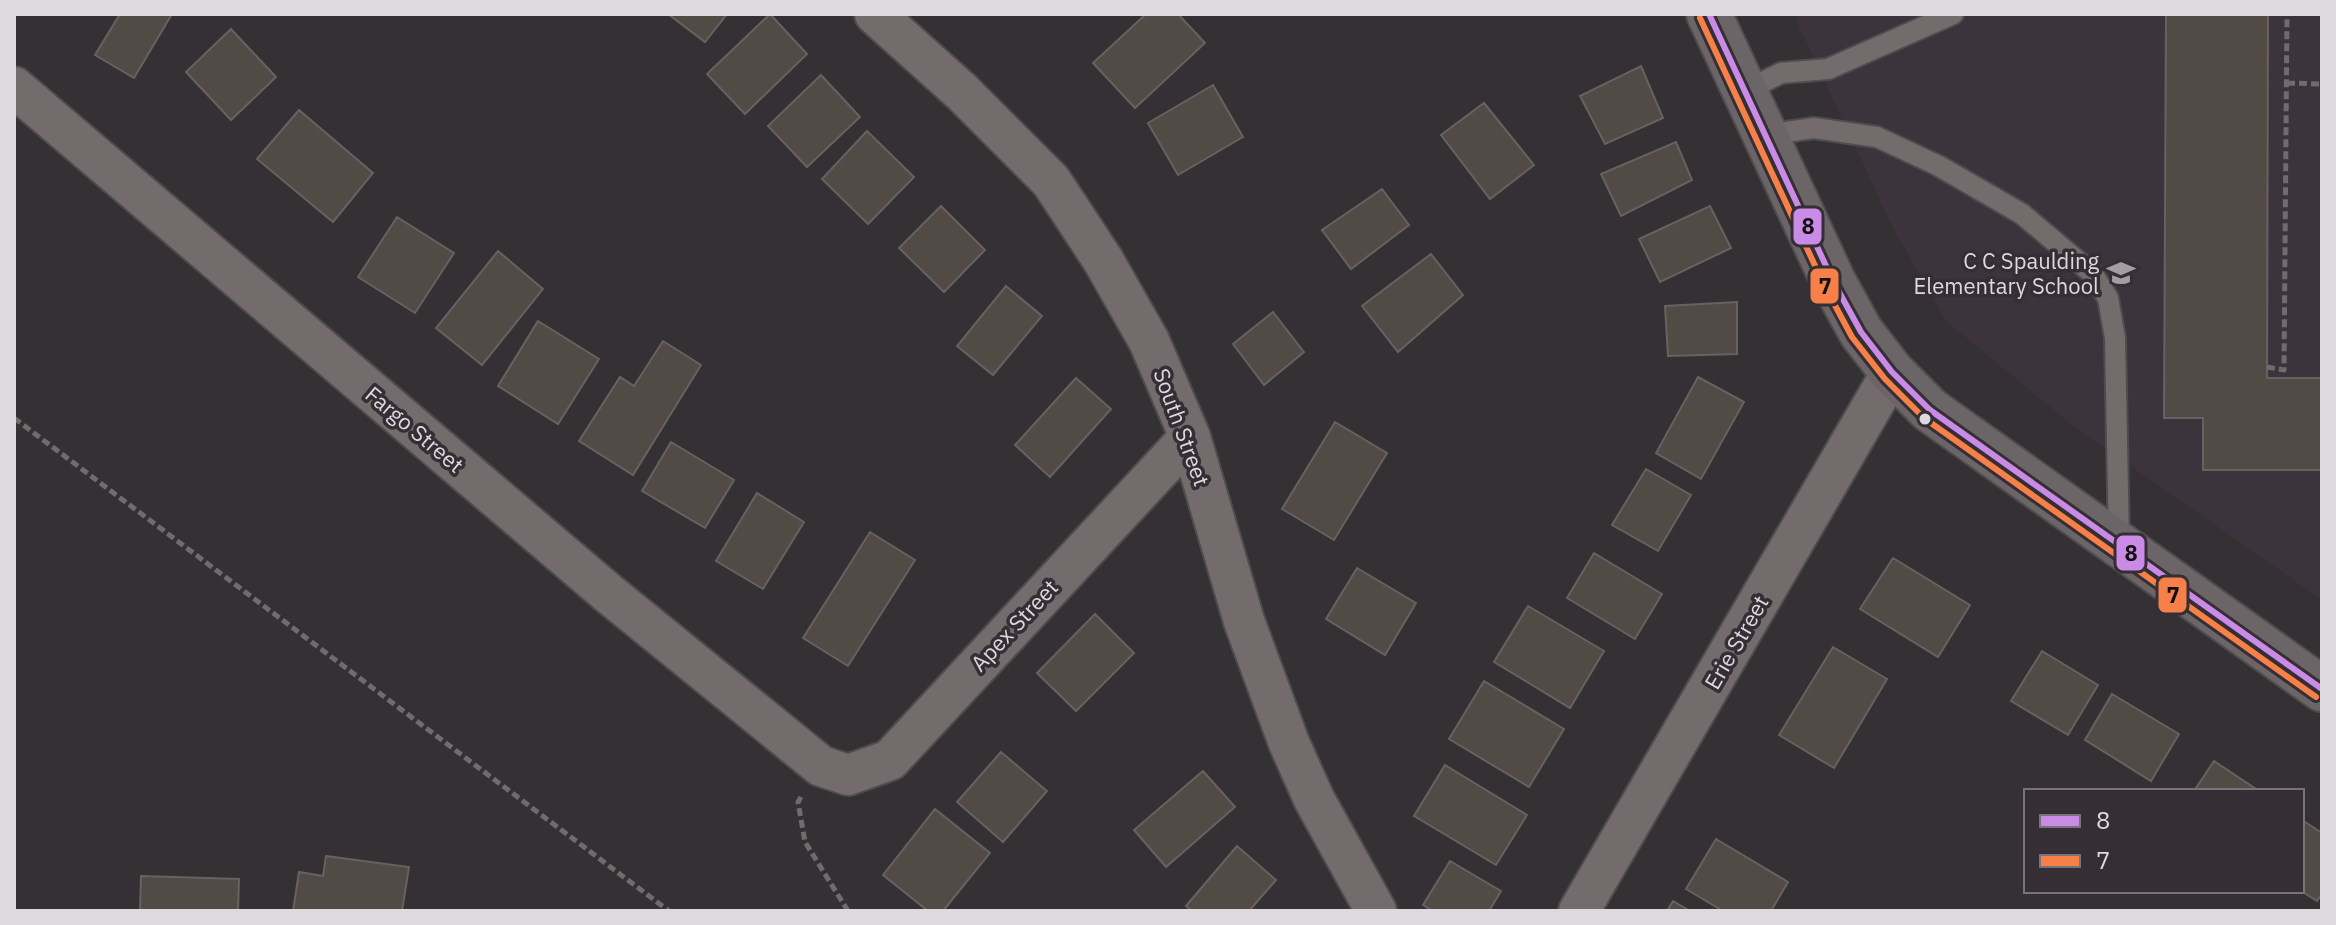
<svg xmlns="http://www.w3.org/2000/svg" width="2336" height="925" viewBox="0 0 2336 925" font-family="'IBM Plex Sans',sans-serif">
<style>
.built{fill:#3d333d}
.building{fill:#524a45;stroke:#666263;stroke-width:2}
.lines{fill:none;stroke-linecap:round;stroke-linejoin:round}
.lane-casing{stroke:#4e4c4e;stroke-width:24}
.street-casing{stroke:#4e4c4e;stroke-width:44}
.secondary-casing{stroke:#4e4c4e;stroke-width:48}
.path{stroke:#706c6d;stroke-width:5;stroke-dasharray:8 4;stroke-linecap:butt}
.lane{stroke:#746c6c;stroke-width:20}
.street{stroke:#746c6c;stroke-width:40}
.secondary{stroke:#6c6567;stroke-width:44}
.bus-1-casing{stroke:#352f35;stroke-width:12}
.bus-2-casing{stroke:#352f35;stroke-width:12}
.bus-1{stroke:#ca8be6;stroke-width:6}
.bus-2{stroke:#f78048;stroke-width:6}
.bus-dot{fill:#ddd9dd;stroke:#352f35;stroke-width:3}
.labels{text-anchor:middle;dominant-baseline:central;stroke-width:7;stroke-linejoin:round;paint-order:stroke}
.poi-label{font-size:22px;fill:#ddd9dd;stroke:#352f35;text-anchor:end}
.street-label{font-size:22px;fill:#ddd9dd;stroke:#352f35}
.line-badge{stroke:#352f35;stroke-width:3}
.pale-badge-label{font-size:22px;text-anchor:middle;font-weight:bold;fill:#111}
</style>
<rect width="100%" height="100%" fill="#343034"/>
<!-- built -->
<path class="built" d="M1802 14H2322V600L2072 425 1946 321 1892 226 1795 18Z"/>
<!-- building -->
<path class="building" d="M120 14H172L134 78 95 55Z
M668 14H727L705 42Z
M770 14 807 54 745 114 707 74Z
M1146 14H1178L1205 43 1135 108 1093 63Z
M2166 14H2268L2267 378H2322V470H2203V418H2164Z
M231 29 276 77 231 120 186 72Z
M1641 66 1663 118 1605 144 1580 96Z
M821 75 860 117 807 167 768 126Z
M1213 85 1243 137 1178 175 1148 123Z
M1484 103 1534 165 1490 199 1441 135Z
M299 110 373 173 333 222 257 159Z
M867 131 914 177 868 224 822 179Z
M1676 142 1692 180 1621 216 1601 174Z
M1382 189 1409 225 1351 269 1322 230Z
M941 206 985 250 944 292 899 248Z
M1710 206 1731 248 1660 282 1639 239Z
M397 217 454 253 415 313 358 277Z
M498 251 543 289 482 365 436 328Z
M1431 254 1463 295 1398 352 1362 306Z
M1006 286 1042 316 993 375 957 346Z
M1737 302V354L1668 356 1665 306Z
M1273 312 1304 352 1264 385 1233 344Z
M538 321 599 359 558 424 498 386Z
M663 341 701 365 633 475 579 441 620 377 634 386Z
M1698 377 1744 402 1701 479 1656 453Z
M1076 378 1111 409 1050 477 1015 445Z
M1335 422 1387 453 1334 540 1282 509Z
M671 442 734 480 705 528 642 491Z
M1646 469 1691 495 1658 551 1612 525Z
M757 493 804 522 763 589 716 561Z
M870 532 915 560 848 666 803 638Z
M1594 553 1662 594 1635 639 1567 598Z
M1893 558 1970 605 1938 657 1860 609Z
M1357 568 1416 603 1385 655 1326 619Z
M1528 606 1604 651 1570 708 1494 662Z
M1095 614 1134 653 1076 711 1037 673Z
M1833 647 1887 679 1834 768 1779 735Z
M2042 651 2098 685 2068 735 2011 701Z
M1484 681 1564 729 1529 787 1449 739Z
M2112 694 2179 734 2151 781 2085 740Z
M1001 752 1047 791 1003 842 957 802Z
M2214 761 2259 791H2194Z
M1445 765 1527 815 1496 865 1414 816Z
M1203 771 1235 807 1166 867 1134 830Z
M935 809 990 853 943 911H928L883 875Z
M2302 820 2322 833V894L2317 901 2301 891Z
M1716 839 1788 882 1771 911H1723L1686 889Z
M1237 846 1276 880 1249 911H1192L1186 906Z
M326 856 409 867 402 911H293L299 872 323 876Z
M1450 861 1501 891 1489 911H1433L1423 905Z
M141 876 239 879 238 911H140Z
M1673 901 1690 911H1667Z"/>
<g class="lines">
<defs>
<path id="lane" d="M1745 91 1781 73 1828 69 1953 14
M1765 135 1814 128 1877 137 1939 166 2022 214 2092 273 2108 298 2115 338 2119 543"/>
<path id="street" d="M875 14 962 92 1051 181 1103 260 1149 341 1190 437 1244 621 1289 743 1314 799 1376 911
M14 87 608 593 821 766 848 775 890 760 1190 437
M1579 911 1892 372"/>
<path id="secondary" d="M1709 14 1833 281 1861 332 1892 372 1930 410 2322 689"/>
</defs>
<!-- lane casing -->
<use href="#lane" class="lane-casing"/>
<!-- street casing -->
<use href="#street" class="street-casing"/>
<!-- secondary casing -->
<use href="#secondary" class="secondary-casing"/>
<!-- path -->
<path class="path" d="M2287 83 2322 84
M2267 367 2284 370 2287 14
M14 418 669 911
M801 797 798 802 805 842 848 911"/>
<!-- lane -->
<use href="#lane" class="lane"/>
<!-- street -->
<use href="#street" class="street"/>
<!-- secondary -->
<use href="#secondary" class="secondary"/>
<defs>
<path id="bus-1" d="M1709 14 1833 281 1861 332 1892 372 1930 410 2322 689"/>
<path id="bus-2" d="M1700 18 1824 285 1852 337 1885 379 1924 418 2316 697"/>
</defs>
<!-- bus-1 casing -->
<use href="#bus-1" class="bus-1-casing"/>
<!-- bus-2 casing -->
<use href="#bus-2" class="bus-2-casing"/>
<!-- bus-1 -->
<use href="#bus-1" class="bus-1"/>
<!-- bus-2 -->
<use href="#bus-2" class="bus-2"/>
</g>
<!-- icons -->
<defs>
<symbol id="school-bare" viewBox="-9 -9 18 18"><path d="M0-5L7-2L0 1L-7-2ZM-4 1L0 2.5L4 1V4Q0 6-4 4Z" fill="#a29ea2" stroke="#352f35" stroke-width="2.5" paint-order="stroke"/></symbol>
</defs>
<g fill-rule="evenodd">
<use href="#school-bare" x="2101" y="253" width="40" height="40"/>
</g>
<!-- markers -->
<circle class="bus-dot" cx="1925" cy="419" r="7"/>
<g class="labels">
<!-- poi labels -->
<g class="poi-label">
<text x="2099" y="260">C C Spaulding<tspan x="2099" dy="25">Elementary School</tspan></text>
</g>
<!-- street labels -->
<g class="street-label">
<text transform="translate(1182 427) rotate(70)">South Street</text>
<text transform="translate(415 429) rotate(40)">Fargo Street</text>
<text transform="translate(1014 625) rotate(-47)">Apex Street</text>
<text transform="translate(1736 642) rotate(-60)">Erie Street</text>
</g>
</g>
<g class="line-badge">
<rect x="1792" y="207" width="31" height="39" rx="8" fill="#ca8be6"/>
<rect x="1809" y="267" width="31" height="38" rx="8" fill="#f78048"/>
<rect x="2115" y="534" width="31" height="38" rx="8" fill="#ca8be6"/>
<rect x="2157" y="576" width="31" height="38" rx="8" fill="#f78048"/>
</g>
<g class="pale-badge-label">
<text x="1808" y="234">8</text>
<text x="1825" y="294">7</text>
<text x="2131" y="561">8</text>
<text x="2173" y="603">7</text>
</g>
<!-- border -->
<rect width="2336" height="925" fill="none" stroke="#ddd9dd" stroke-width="32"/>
<!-- legend -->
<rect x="2024" y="789" width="280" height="104" fill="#352f35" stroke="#787378" stroke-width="2"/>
<rect x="2040" y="815" width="40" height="12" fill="#ca8be6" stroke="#787378" stroke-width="2"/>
<text x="2096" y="829" font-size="24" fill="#ddd9dd">8</text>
<rect x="2040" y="855" width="40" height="12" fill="#f78048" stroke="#787378" stroke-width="2"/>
<text x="2096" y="869" font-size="24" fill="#ddd9dd">7</text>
</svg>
